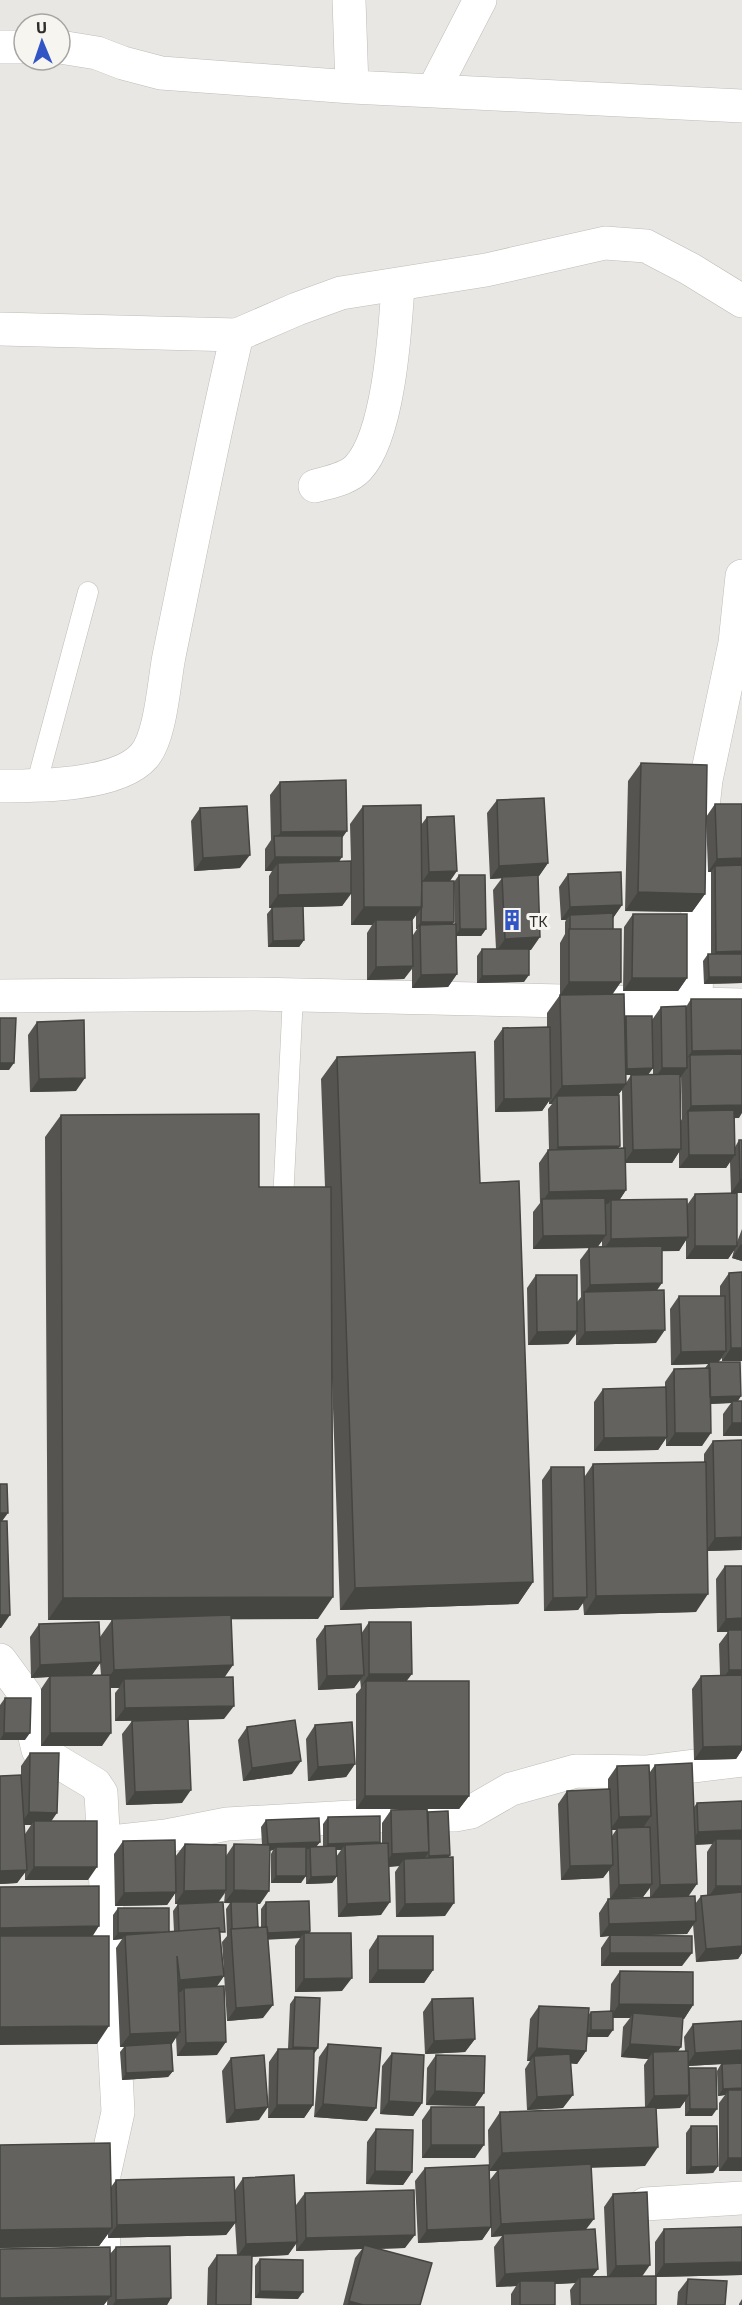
<svg xmlns="http://www.w3.org/2000/svg" width="742" height="2305" viewBox="0 0 742 2305" font-family="'Exo 2',sans-serif">
<style>
.lines{fill:none;stroke-linecap:round;stroke-linejoin:round}
.service-casing{stroke:#bebcb8;stroke-width:21}
.minor-casing{stroke:#bebcb8;stroke-width:34}
.tertiary-casing{stroke:#bebcb8;stroke-width:34}
.service{stroke:#fff;stroke-width:20}
.minor{stroke:#fff;stroke-width:33}
.tertiary{stroke:#fff;stroke-width:33}
.wall{fill:#555451;fill-rule:evenodd}
.shaded-wall{fill:#454542}
.building{fill:#63625e;stroke:#454542;stroke-width:1.5}
.labels{text-anchor:middle;dominant-baseline:central;stroke-width:6;stroke-linejoin:round;paint-order:stroke}
.poi-label{font-size:16px;fill:#2e2e2c;stroke:#f7f5f0;text-anchor:start}
</style>
<rect width="100%" height="100%" fill="#e9e7e3"/>
<g class="lines">
<defs>
<path id="service" d="M36 786 88 592
M283 1202 293 995"/>
<path id="minor" d="M349 0 352 87
M0 47H24
M60 47 97 53 123 63 161 73 352 87 742 106
M434 89 480 0
M0 329 237 335
M315 486C329 482 348 479 358 468 389 435 395 331 398 286
M0 996 255 994 742 1005
M696 1005 699 843 706 780 735 643 742 576
M0 1660 25 1694 38 1750 95 1784 101 1793 118 2112 104 2175 103 2305
M102 1843 166 1836 227 1824 369 1816 455 1815 471 1812 511 1789 576 1771 646 1772 742 1760
M645 2204 742 2198"/>
<path id="tertiary" d="M0 786C38 786 118 786 144 756 161 737 164 681 169 656 191 549 212 441 237 335L297 309 341 293 486 270 605 243 646 246 690 269 742 301"/>
</defs>
<!-- service casing -->
<use href="#service" class="service-casing"/>
<!-- minor casing -->
<use href="#minor" class="minor-casing"/>
<!-- tertiary casing -->
<use href="#tertiary" class="tertiary-casing"/>
<!-- service -->
<use href="#service" class="service"/>
<!-- minor -->
<use href="#minor" class="minor"/>
<!-- tertiary -->
<use href="#tertiary" class="tertiary"/>
</g>
<!-- wall -->
<path class="wall" d="M641 763 705 894 692 912 625 911 628 781Z
M280 782 342 838 339 862 351 861 350 824 363 806 421 825 427 817 450 881 453 924H455L454 882 459 875 486 929 481 936H456L457 974 448 987 412 988V969L404 979 367 980V933L372 925H351V894L342 906 303 907 304 940 299 947H268L267 914 272 908H269V876L272 871H265V849L271 840 270 795ZM416 915V929H417L413 935 412 920Z
M497 800 548 863 539 876H538L531 950H529L524 982 477 983V956L482 949H496L493 890 502 878 490 879 487 813Z
M715 804 742 983 704 984 703 961 708 954H711V872H708L706 817Z
M200 808 240 868 194 871 191 821Z
M568 874 622 905 613 918 612 994 625 1018 626 1016 652 1020 661 1007H686L691 999 739 1118H734L735 1147 739 1140 742 1193H731L730 1161 726 1168H679V1152L672 1163H625L626 1190 619 1200 687 1205 695 1194 737 1242 742 1229V1261L732 1258 734 1250 728 1259H686V1240L679 1251H662L657 1291 656 1343 576 1345V1334L568 1344 528 1345 527 1288 536 1275 577 1302 581 1297 580 1260 589 1248 533 1249V1212L540 1203 539 1163 548 1150H549L548 1109 552 1104H549V1101L542 1111 495 1112 494 1041 503 1028 547 1027V1013L560 995H600H560V943L565 934V922L566 920H561L559 887ZM653 1068V1074H648ZM626 1075H631L626 1083ZM681 1076 682 1119 680 1122V1077ZM622 1090 623 1148 618 1149V1095ZM602 1241V1247H597Z
M633 914 687 978 678 991H623L624 927Z
M37 1022 76 1091 30 1092 28 1035Z
M337 1057 480 1183 533 1582 518 1604 340 1610 332 1379 318 1619H231L225 1677 224 1719 188 1720 182 1803 126 1805 122 1734 132 1721 154 1720 115 1721V1693L119 1688H111L102 1746H41V1689L49 1677 31 1678 30 1637 39 1624 100 1637 112 1620H48L45 1137 61 1115 259 1187H325L321 1079ZM100 1663 101 1675H92Z
M742 1272V1361H722V1358L718 1362 741 1396 738 1401 742 1436H723V1414L731 1403 711 1404 702 1446H666V1438L658 1450 594 1451V1402L603 1389 665 1388V1382L674 1369 705 1368 708 1364 671 1365 670 1309 679 1296H720V1286L729 1273Z
M742 1440V1550H741L708 1551 696 1612 584 1615 583 1603 578 1610 544 1611 542 1480 551 1467 585 1476 593 1464 704 1462V1454L713 1441Z
M725 1566H742V1750L736 1759 694 1760 692 1689 701 1676 720 1675 719 1644 728 1632H717L716 1579Z
M369 1622 407 1681 469 1796 459 1809H427L428 1813 450 1855 448 1858 445 1916 396 1917 395 1872 399 1866 389 1867 381 1915 338 1917 337 1876 332 1883 306 1884V1869L301 1883H271V1854L273 1850 270 1851 260 1904H257L258 1927H261V1909L266 1902 310 1931V1933L342 1991 295 1992V1946L300 1938 268 1939 263 2018 227 2021 222 1942 227 1936 226 1909 230 1903H224L225 1893 218 1903 224 1976 216 1987 217 2055 177 2056 176 2037 172 2044 173 2071 168 2077 122 2080 120 2052 124 2047H120L116 1948 122 1939 113 1940V1915L118 1908 169 1932H174L173 1911 178 1904H189H175V1893L167 1905 115 1906 114 1854 123 1841 175 1857 185 1844 226 1856 234 1844 262 1845 261 1827 266 1820 320 1842 316 1847H323V1824L328 1817 379 1843H382V1823L391 1810 416 1809H356V1694L361 1688 360 1679 354 1688 318 1690 316 1639 325 1626 361 1634ZM336 1850H341L336 1857Z
M5 1698 25 1740H0V1705Z
M315 1725 355 1764 346 1777 308 1781 306 1739Z
M247 1727 292 1774 243 1781 238 1740Z
M30 1753 51 1821 88 1880H25V1872L17 1883 0 1884V1776L21 1775V1766ZM24 1825H31L25 1834V1843Z
M655 1765 694 1807 697 1803 742 1801V1953L738 1959 696 1962 693 1924 687 1934 644 1935 682 1966H601V1948L609 1936 600 1937 599 1913 608 1899 650 1898V1888L643 1897 610 1899 609 1870 603 1878 561 1880 558 1804 567 1791 608 1789V1779L617 1766 650 1772ZM611 1830H616L612 1836ZM712 1844 707 1852V1895L701 1896 695 1904 688 1897 695 1845Z
M378 1936 433 1970 424 1983H369V1950Z
M620 1971 693 2005 684 2019H683L678 2051H685L684 2037 693 2024 728 2064 742 2063V2171H719V2103L725 2095 718 2096 717 2071 721 2064 689 2066V2069L712 2116H685V2101L680 2108 656 2109 645 2166 591 2167 586 2229 598 2269 592 2276H607L604 2207 613 2194 642 2276H655V2242L664 2229 742 2275 656 2277V2305H571L570 2290 575 2283 555 2284V2305H511V2294L516 2286 496 2287 494 2247 502 2236 491 2237V2227L482 2240 418 2243 415 2181 425 2168 489 2181 497 2171H489L488 2130 500 2112 645 2107 644 2065 648 2059 621 2057 623 2027 630 2018H613L608 2037H587L586 2051 577 2064 571 2063 563 2108 527 2110 525 2069 530 2061H527L530 2019 539 2006 589 2014 591 2012 610 2011 611 1984Z
M295 1997 318 2048 314 2053 313 2105 304 2118H268L269 2062 278 2049H288L290 2004Z
M432 1999 475 2039 465 2052 425 2054 423 2012Z
M328 2044 367 2121 314 2117 319 2057Z
M392 2053 422 2103 413 2116 380 2114 382 2066Z
M436 2055 484 2093 475 2106 426 2105 427 2068Z
M231 2058 259 2120 226 2123 222 2071Z
M431 2107 475 2158H422V2120Z
M691 2126 718 2166 713 2173 686 2174V2133Z
M376 2129 412 2172 403 2185 366 2184 367 2142Z
M0 2145 111 2187 116 2180 235 2190 243 2178 296 2205 305 2193 405 2248 378 2249 420 2305H343L355 2258 362 2249 296 2251V2244L288 2255 252 2257 251 2305H207L208 2268 217 2255H237L235 2223 226 2235 108 2238V2234L99 2246 0 2248Z
M116 2247 171 2298 167 2305H107L110 2254Z
M260 2259 298 2299 255 2298V2266Z
M688 2279 725 2305H677L678 2292Z
M742 2299V2305H739V2304Z"/>
<!-- shaded-wall -->
<path class="shaded-wall" d="M347 831 338 844 274 841 281 832Z
M250 855 240 868 194 871 203 858Z
M275 857H342L333 871 278 863 272 871H265Z
M742 858V871L715 866 711 872H708L717 859Z
M548 863 539 876 490 879 499 866Z
M457 871 448 884 420 885 429 872Z
M638 892 705 894 692 912 625 911Z
M351 893 342 906 269 908 278 895Z
M622 905 613 918 570 915 566 920H561L570 907Z
M364 907H422L409 925 376 920 372 925H351Z
M421 922H454L449 929 420 925 416 929Z
M460 929H486L481 936H455Z
M540 937 531 950 496 952 505 939Z
M304 940 299 947H268L273 941Z
M742 951V958L711 959 716 952Z
M413 966 404 979 367 980 376 967Z
M457 974 448 987 412 988 421 975Z
M529 975 524 982 477 983 482 976Z
M709 977H742V983L704 984Z
M632 978H687L678 991H623Z
M569 982H621L612 995H560Z
M742 1050V1057L690 1055 683 1064 692 1051Z
M0 1063H14L9 1070H0Z
M653 1068 648 1075H622L627 1069Z
M662 1068H687L678 1081H653Z
M85 1078 76 1091 30 1092 39 1079Z
M626 1084 613 1102 557 1096 551 1104H549L562 1086Z
M551 1098 542 1111 495 1112 504 1099Z
M742 1105V1113L739 1118 688 1119V1111L682 1119 691 1106Z
M620 1146 611 1159 549 1160 558 1147Z
M681 1149 672 1163H624L633 1150Z
M689 1155H735L726 1168H679Z
M740 1180H742V1193H731Z
M626 1190 617 1204 611 1200 608 1204 542 1205V1202L549 1192Z
M606 1235 597 1248 533 1249 543 1236Z
M688 1237 679 1251 602 1252 611 1239Z
M741 1244 742 1245V1261L732 1258Z
M695 1246H737L728 1259H686Z
M662 1283 653 1296 584 1293 590 1285Z
M665 1330 656 1343 576 1345 585 1332Z
M577 1331 568 1344 528 1345 537 1332Z
M731 1348H742V1361H722Z
M726 1351 717 1364 709 1362 708 1364 671 1365 681 1352Z
M741 1396 736 1403 732 1401 731 1403 705 1404 710 1397Z
M732 1423H742V1436H723Z
M675 1433H711L702 1446H666Z
M667 1437 658 1450 594 1451 604 1438Z
M0 1513H8L0 1524Z
M742 1537 741 1550 706 1551 715 1538Z
M533 1582 518 1604 340 1610 355 1588Z
M708 1594 696 1612 584 1615 596 1596Z
M333 1597 318 1619 48 1620 63 1598Z
M587 1597 578 1610 544 1611 553 1598Z
M0 1615H10L1 1628H0Z
M742 1618V1631L717 1632 726 1619Z
M101 1662 91 1676H50L49 1677 31 1678 40 1665Z
M233 1665 220 1684 124 1679 119 1688H101L114 1670Z
M729 1670H742V1683H720Z
M369 1674H412L402 1687 366 1681 360 1688Z
M364 1675 354 1688 318 1690 327 1676Z
M234 1706 224 1719 115 1721 125 1708Z
M4 1733H30L25 1740H0Z
M50 1733H111L102 1746H41Z
M742 1746V1750L736 1759 694 1760 703 1747Z
M301 1761 292 1774 243 1781 252 1768Z
M355 1764 346 1777 308 1781 318 1767Z
M191 1790 182 1803 126 1805 135 1792Z
M365 1796H469L459 1809H356Z
M29 1812 57 1813 48 1826 34 1821 31 1825H20Z
M651 1816 642 1829 617 1828 616 1830H610L619 1817Z
M742 1830V1843L716 1839 712 1844 689 1845 698 1832Z
M320 1842 315 1848 310 1847 309 1849 276 1850V1847L273 1850 263 1851 268 1844Z
M380 1842 375 1849 345 1845 341 1850H323L328 1844Z
M429 1852 420 1865 404 1859 399 1866 383 1867 392 1854Z
M450 1855 445 1862 424 1863 429 1856Z
M613 1865 603 1878 561 1880 570 1866Z
M34 1867H97L88 1880H25Z
M27 1870 17 1883 0 1884V1871Z
M276 1876H306L301 1883H271Z
M337 1876 332 1883 306 1884 311 1877Z
M652 1884 643 1897 610 1899 619 1885Z
M697 1884 688 1897 650 1898 660 1885Z
M716 1886H742V1899H707Z
M226 1890 217 1903 175 1904 184 1891Z
M234 1890 269 1891 260 1904 224 1903Z
M176 1892 167 1905 115 1906 124 1893Z
M390 1902 381 1915 338 1917 347 1904Z
M454 1903 445 1916 396 1917 405 1904Z
M696 1921 687 1934 610 1936V1935L609 1936 600 1937 609 1924Z
M99 1926 87 1945 0 1946V1928Z
M310 1931 306 1938 304 1933 300 1938 262 1940 267 1933Z
M169 1932 125 1935 122 1939 113 1940 118 1933Z
M742 1946V1953L738 1959 696 1962 706 1949Z
M610 1953H692L682 1966H601Z
M378 1970H433L424 1983H369Z
M224 1976 215 1989 184 1988 181 1992 171 1993 180 1980Z
M352 1978 342 1991 295 1992 304 1979Z
M619 2004 693 2005 684 2019 632 2018 633 2013 630 2018H610Z
M273 2005 263 2018 227 2021 236 2008Z
M109 2026 97 2044 0 2045V2027Z
M591 2030H613L608 2037H586Z
M180 2032 171 2045 120 2047 130 2034Z
M475 2039 465 2052 425 2054 434 2041Z
M226 2042 217 2055 177 2056 186 2043Z
M630 2044 681 2047 672 2060 653 2052 648 2059 621 2057Z
M293 2047 318 2048 313 2055 288 2054Z
M537 2048 586 2051 577 2064 534 2061V2056L530 2061H527Z
M742 2050V2063L686 2066 695 2053Z
M173 2071 168 2077 122 2080 126 2073Z
M742 2088V2095L728 2090 725 2095 718 2096 723 2089Z
M435 2091 484 2093 475 2106 426 2105Z
M573 2095 563 2108 527 2110 537 2097Z
M689 2095 680 2108 645 2109 654 2096Z
M389 2101 422 2103 413 2116 380 2114Z
M323 2104 376 2108 367 2121 314 2117Z
M277 2105H313L304 2118H268Z
M268 2107 259 2120 226 2123 235 2110Z
M690 2109H717L712 2116H685Z
M431 2145H484L475 2158H422Z
M658 2147 645 2166 498 2171V2169L497 2171H489L502 2153Z
M728 2158H742V2171H719Z
M718 2166 713 2173 686 2174 691 2167Z
M375 2171 412 2172 403 2185 366 2184Z
M594 2219 584 2232 503 2234 502 2236 491 2237 501 2224Z
M236 2222 226 2235 108 2238 117 2225Z
M491 2227 482 2240 418 2243 427 2230Z
M112 2228 99 2246 0 2248V2230Z
M415 2235 405 2248 363 2249 364 2245 362 2249 296 2251 306 2238Z
M297 2242 288 2255 237 2257 246 2244Z
M742 2262V2275L655 2277 664 2264Z
M650 2265 641 2278 607 2279 616 2266Z
M598 2269 588 2282 580 2277 575 2283 520 2286V2281L516 2286 496 2287 505 2274Z
M260 2291 303 2292 298 2299 255 2298Z
M111 2296 104 2305H0V2298Z
M171 2298 167 2305H113L116 2300Z
M349 2301 363 2305H347Z"/>
<!-- building -->
<path class="building" d="M641 763 707 765 705 894 638 892Z
M346 780 347 831 281 832 280 782Z
M544 798 548 863 499 866 497 800Z
M715 804H742V858L717 859Z
M421 805 422 907H364L363 806Z
M247 806 250 855 203 858 200 808Z
M454 816 457 871 429 872 427 817Z
M274 836H342V857H275Z
M351 861V893L278 895V863Z
M742 865V951L716 952 715 866Z
M621 872 622 905 570 907 568 874Z
M459 875H485L486 929H460Z
M538 875 540 937 505 939 502 877Z
M422 881H454V922H421Z
M303 906 304 940 273 941 272 907Z
M613 913V929H570V915Z
M633 914H687V978H632Z
M376 920H412L413 966 376 967Z
M456 924 457 974 421 975 420 925Z
M569 929H621V982H569Z
M482 949H529V975L482 976Z
M708 954H742V977H709Z
M624 994 626 1084 562 1086 560 995Z
M691 999H742V1050L692 1051Z
M686 1006 687 1068H662L661 1007Z
M626 1016H652L653 1068 627 1069Z
M0 1018H16L14 1063H0Z
M84 1020 85 1078 39 1079 37 1022Z
M550 1027 551 1098 504 1099 503 1028Z
M475 1052 480 1183 519 1181 533 1582 355 1588 337 1057Z
M742 1054V1105L691 1106 690 1055Z
M680 1074 681 1149 633 1150 631 1075Z
M619 1095 620 1146 558 1147 557 1096Z
M734 1110 735 1155H689L688 1111Z
M259 1114V1187H331L333 1597 63 1598 61 1115Z
M739 1140H742V1180H740Z
M625 1148 626 1190 549 1192 548 1150Z
M737 1193V1246H695V1194Z
M605 1198 606 1235 543 1236 542 1199Z
M687 1199 688 1237 611 1239V1200Z
M662 1246V1283L590 1285 589 1247Z
M742 1272V1348H731L729 1273Z
M536 1275H577V1331L537 1332Z
M664 1290 665 1330 585 1332 584 1292Z
M679 1296H725L726 1351 681 1352Z
M709 1362H740L741 1396 710 1397Z
M710 1368 711 1433H675L674 1369Z
M666 1387 667 1437 604 1438 603 1389Z
M732 1401H742V1423H732Z
M742 1440V1537L715 1538 713 1441Z
M706 1462 708 1594 596 1596 593 1464Z
M551 1467H584L587 1597 553 1598Z
M0 1484H7L8 1513H0Z
M0 1521H7L10 1615H0Z
M725 1566H742V1618L726 1619Z
M231 1615 233 1665 114 1670 112 1619Z
M99 1622 101 1662 40 1665 39 1624Z
M369 1622H411L412 1674H369Z
M361 1624 364 1675 327 1676 325 1626Z
M728 1630H742V1670H729Z
M110 1675 111 1733H50V1676Z
M742 1675V1746L703 1747 701 1676Z
M233 1677 234 1706 125 1708 124 1679Z
M366 1681H469V1796H365Z
M5 1698H31L30 1733H4Z
M188 1719 191 1790 135 1792 132 1721Z
M295 1720 301 1761 252 1768 247 1727Z
M352 1722 355 1764 318 1767 315 1725Z
M30 1753H59L57 1813 29 1812Z
M692 1763 697 1884 660 1885 655 1765Z
M649 1765 651 1816 619 1817 617 1766Z
M21 1775 27 1870 0 1871V1776Z
M610 1789 613 1865 570 1866 567 1791Z
M742 1801V1830L698 1832 697 1803Z
M427 1809 429 1852 392 1854 391 1810Z
M448 1811 450 1855 429 1856 428 1812Z
M380 1816V1842L328 1844V1817Z
M319 1818 320 1842 268 1844 266 1820Z
M34 1821H97V1867H34Z
M650 1827 652 1884 619 1885 617 1828Z
M716 1839H742V1886H716Z
M175 1840 176 1892 124 1893 123 1841Z
M388 1843 390 1902 347 1904 345 1845Z
M185 1844 226 1845V1890L184 1891Z
M234 1844 270 1845 269 1891 234 1890Z
M336 1846 337 1876 311 1877 310 1847Z
M276 1847H306V1876H276Z
M453 1857 454 1903 405 1904 404 1859Z
M99 1886V1926L0 1928V1887Z
M742 1892V1946L706 1949 701 1896Z
M695 1896 696 1921 609 1924 608 1899Z
M309 1901 310 1931 268 1933 267 1927H266V1902Z
M223 1902 225 1932H220L219 1928 179 1931 178 1904Z
M231 1902H257L258 1927 232 1929Z
M118 1908H169V1932L118 1933Z
M267 1927 273 2005 236 2008 231 1929Z
M219 1928 224 1976 180 1980 177 1956 180 2032 130 2034 125 1935Z
M304 1933H351L352 1978 304 1979Z
M610 1935 692 1936V1953H610Z
M0 1936H109V2026L0 2027Z
M378 1936H433V1970H378Z
M620 1971 693 1972V2005L619 2004Z
M224 1986 226 2042 186 2043 184 1988Z
M295 1997 320 1998 318 2048 293 2047Z
M473 1998 475 2039 434 2041 432 1999Z
M539 2006 589 2008 586 2051 537 2048Z
M613 2011V2030H591V2012Z
M633 2013 683 2017 681 2047 630 2044Z
M742 2021V2050L695 2053 693 2024Z
M171 2043 173 2071 126 2073 125 2046Z
M328 2044 381 2048 376 2108 323 2104Z
M278 2049H314L313 2105H277Z
M688 2051 689 2095 654 2096 653 2052Z
M392 2053 424 2055 422 2103 389 2101Z
M570 2054 573 2095 537 2097 534 2056Z
M264 2055 268 2107 235 2110 231 2058Z
M436 2055 485 2056 484 2093 435 2091Z
M742 2063V2088L723 2089 722 2064Z
M689 2068H716L717 2109H690Z
M728 2090H742V2158H728Z
M431 2107H484V2145H431Z
M656 2107 658 2147 502 2153 500 2112Z
M691 2126H717L718 2166 691 2167Z
M376 2129 413 2130 412 2172 375 2171Z
M110 2143 112 2228 0 2230V2145Z
M591 2164 594 2219 501 2224 498 2169Z
M489 2165 491 2227 427 2230 425 2168Z
M294 2175 297 2242 246 2244 243 2178Z
M234 2177 236 2222 117 2225 116 2180Z
M414 2190 415 2235 306 2238 305 2193Z
M647 2192 650 2265 616 2266 613 2194Z
M742 2227V2262L664 2264V2229Z
M595 2229 598 2269 505 2274 503 2234Z
M364 2245 432 2263 420 2305H363L349 2301Z
M170 2246 171 2298 116 2300V2247Z
M110 2247 111 2296 0 2298V2249Z
M217 2255H252L251 2305H216Z
M260 2259 303 2260V2292L260 2291Z
M656 2276V2305H580V2277Z
M688 2279 727 2281 725 2305H686Z
M520 2281H555V2305H520Z"/>
<!-- icons -->
<defs>
<symbol id="building-bare" viewBox="-9 -9 18 18"><path d="M-4-6H4V6H1V3H-1V6H-4ZM-2.5-4.3h1.7v1.8h-1.7ZM.8-4.3h1.7v1.8H.8ZM-2.5-1h1.7V.8h-1.7ZM.8-1h1.7V.8H.8Z" fill="#3155c5" stroke="#f7f5f0" stroke-width="2.5" paint-order="stroke"/></symbol>
</defs>
<g fill-rule="evenodd">
<use href="#building-bare" x="497" y="905" width="30" height="30"/>
</g>
<g class="labels">
<!-- poi labels -->
<g class="poi-label">
<text x="529" y="920">TK</text>
</g>
</g>
<!-- north arrow -->
<g transform="translate(42 42) rotate(358)"><circle r="28" fill="#f7f5f0" stroke="#a7a5a2" stroke-width="1.5"/>
<path d="M0-4.5L10 22L0 15L-10 22Z" fill="#3155c5"/>
<text y="-9" font-size="16" font-weight="bold" text-anchor="middle" fill="#2e2e2c">U</text>
</g>
</svg>
